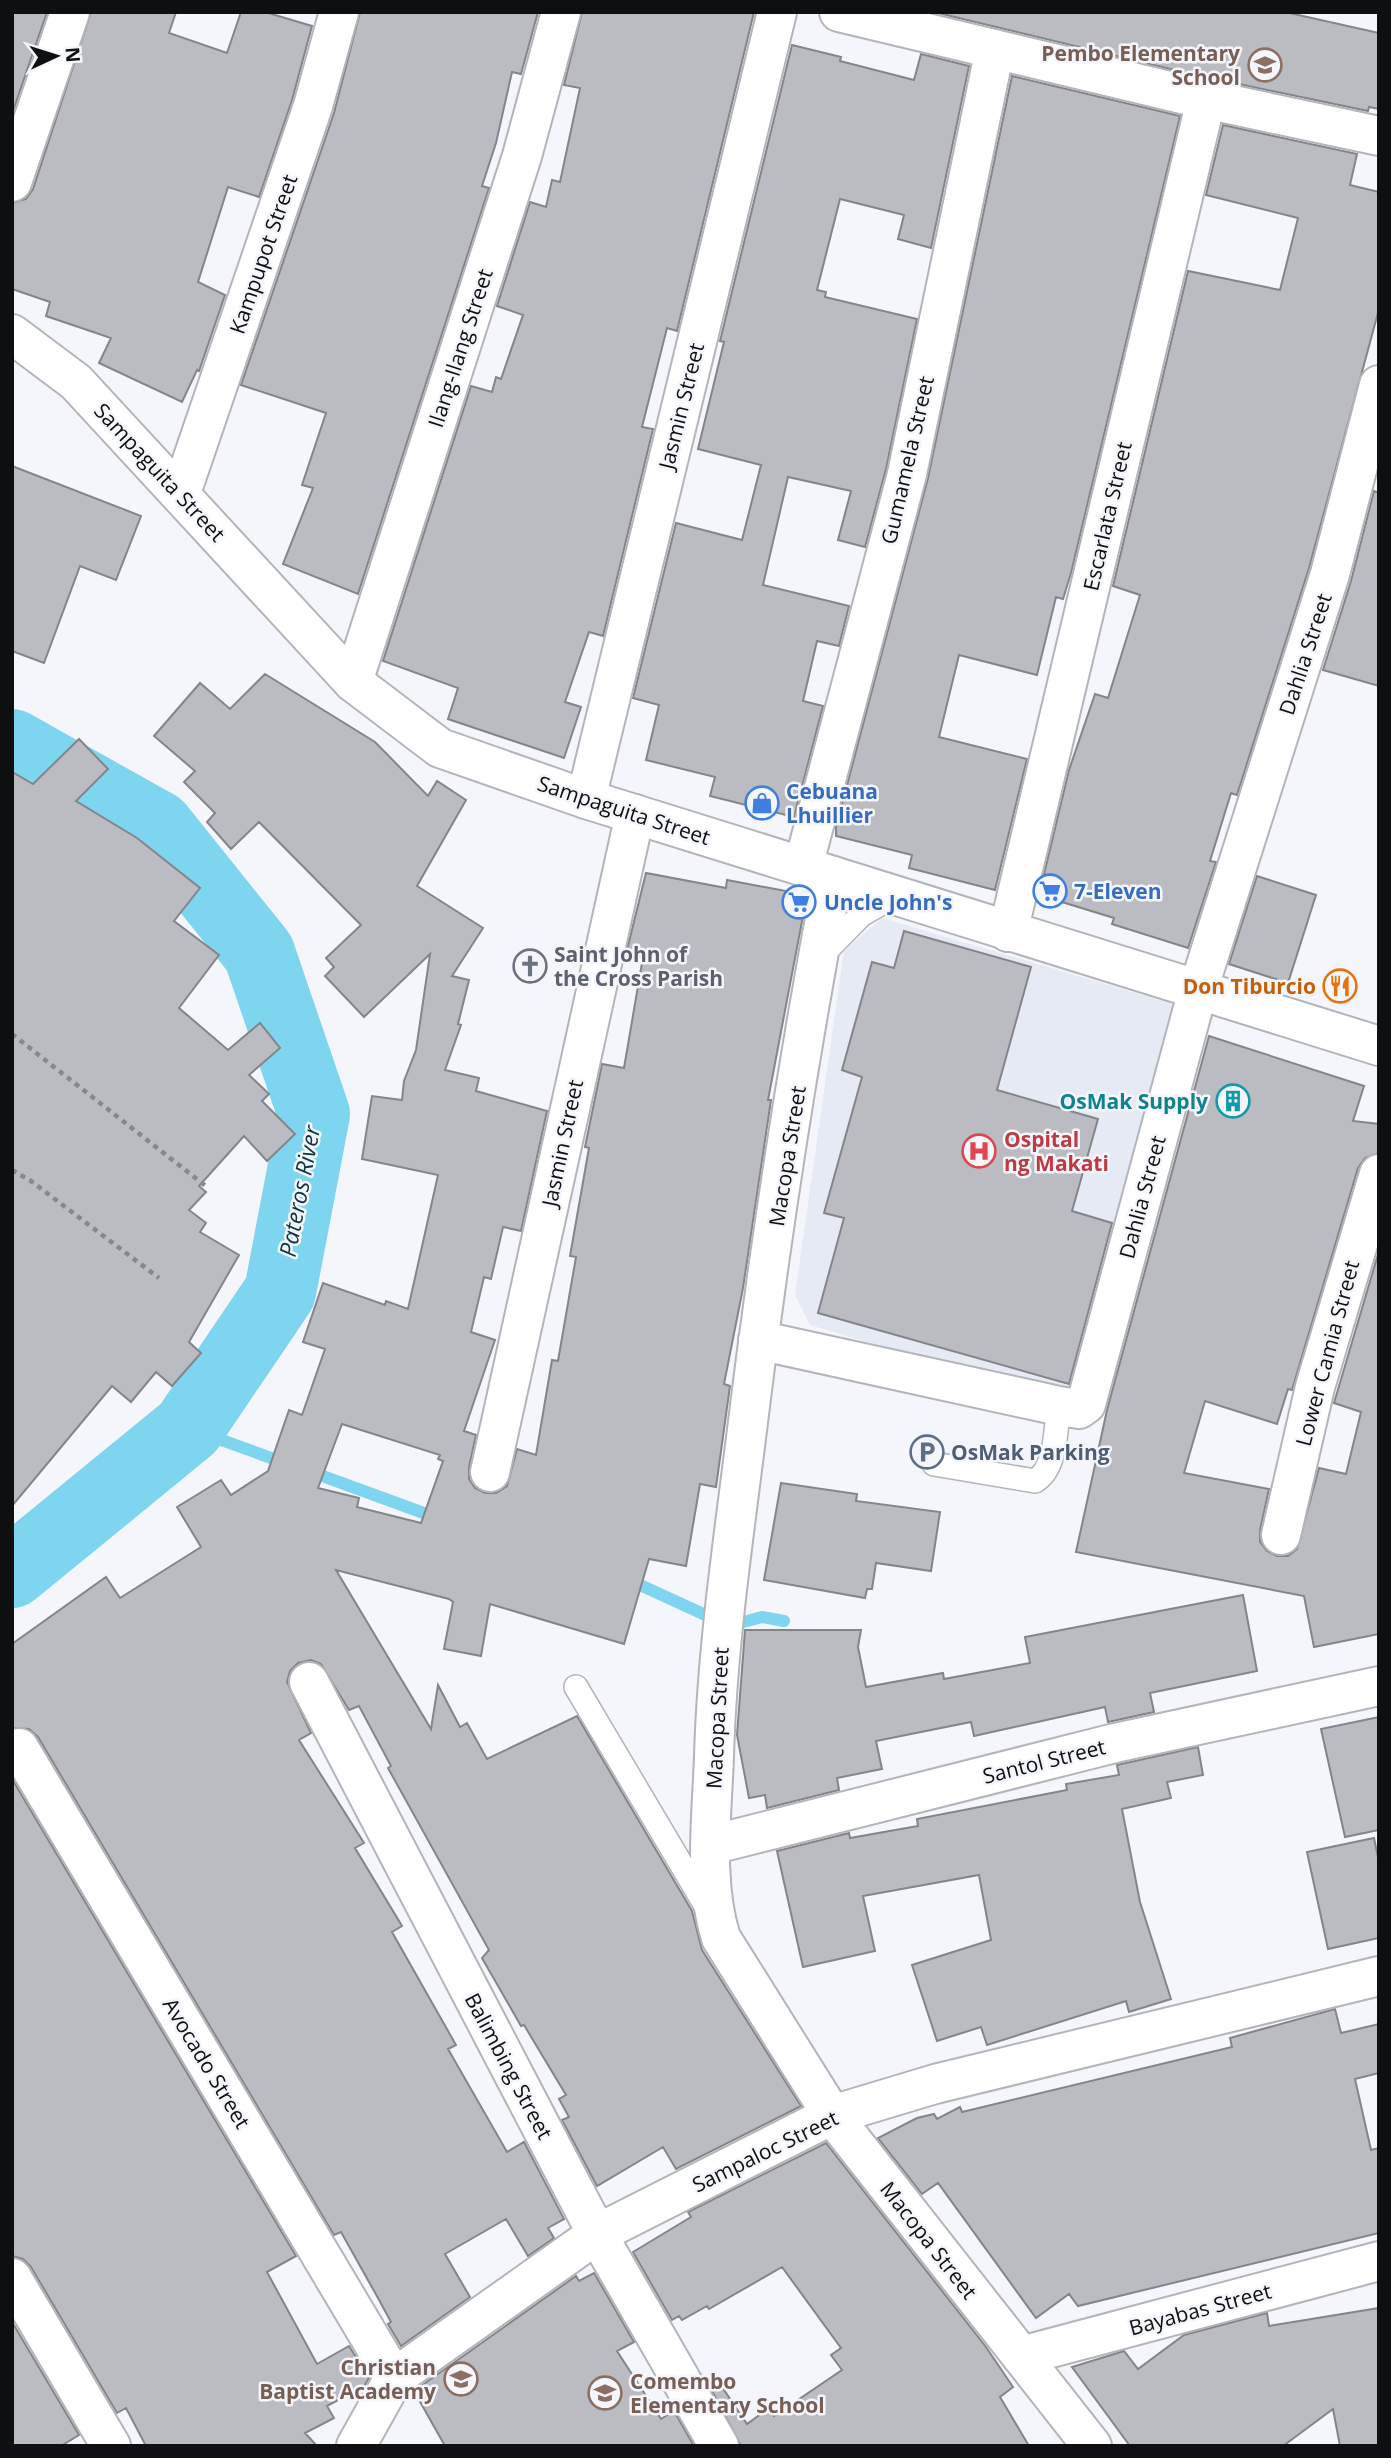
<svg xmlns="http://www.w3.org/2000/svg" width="1391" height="2458" viewBox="0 0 1391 2458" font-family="'Open Sans',sans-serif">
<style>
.built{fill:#e5eaf5}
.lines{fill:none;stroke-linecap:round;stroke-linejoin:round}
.stream{stroke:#7dd5ef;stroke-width:12}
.river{stroke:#7dd5ef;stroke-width:72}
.building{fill:#babcc1;stroke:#83858a;stroke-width:2;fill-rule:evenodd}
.lane-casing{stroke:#b3b5ba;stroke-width:26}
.street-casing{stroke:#b3b5ba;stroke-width:42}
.secondary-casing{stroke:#b3b5ba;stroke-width:42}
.path{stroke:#87888b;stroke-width:4.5;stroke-dasharray:5 5;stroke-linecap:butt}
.lane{stroke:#fff;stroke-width:23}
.street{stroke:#fff;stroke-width:38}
.secondary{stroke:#fff;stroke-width:38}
.labels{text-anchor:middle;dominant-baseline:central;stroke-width:5;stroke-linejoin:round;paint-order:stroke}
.education-label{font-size:21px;font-weight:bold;fill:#785e54;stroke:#f4f6fb;text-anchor:end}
.street-label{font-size:21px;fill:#0e0f10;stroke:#f4f6fb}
.shop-label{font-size:21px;font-weight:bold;fill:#366cbe;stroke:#f4f6fb;text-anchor:start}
.worship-label{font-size:21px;font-weight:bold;fill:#5b616d;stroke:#f4f6fb;text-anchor:start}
.food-label{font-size:21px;font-weight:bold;fill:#c56008;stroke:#f4f6fb;text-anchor:end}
.culture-label{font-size:21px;font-weight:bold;fill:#0d838f;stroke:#f4f6fb;text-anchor:end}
.health-label{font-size:21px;font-weight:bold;fill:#be3a42;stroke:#f4f6fb;text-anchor:start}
.service-label{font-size:21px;font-weight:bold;fill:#4e5e75;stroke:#f4f6fb;text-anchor:start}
.water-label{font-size:23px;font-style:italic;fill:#0b3641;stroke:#f4f6fb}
</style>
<rect width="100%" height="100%" fill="#f4f6fb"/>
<!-- built -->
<path class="built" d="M882 918 1183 1007 1070 1402 810 1325 795 1295 844 951Z"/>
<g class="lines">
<!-- stream -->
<path class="stream" d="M188 1428 288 1464
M309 1471 440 1519
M627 1579 712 1618
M736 1624 762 1617 784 1621"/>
<!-- river -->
<path class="river" d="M12 745 158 827 259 953 314 1114 280 1292 188 1428 12 1572"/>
</g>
<!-- building -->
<path class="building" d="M12 12H47L12 114Z
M91 12H176L169 33 227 53 241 12H265L312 26 292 100 259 197 228 187 198 282 225 295 199 371 197 370 182 402 99 363 111 338 46 316 50 302 12 289V203L26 199 33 189Z
M360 12H538L521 74 512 72 496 143 482 186 489 188 358 594 283 564 313 488 302 485 326 413 241 385 334 113Z
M582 12H754L677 331 667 328 642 427 653 429 603 636 589 632 565 702 581 707 564 758 448 719 458 688 383 661 471 386 492 392 496 377 501 379 523 315 497 306 530 202 546 207 552 180 560 182 580 88 564 85Z
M934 12H1285L1379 33V109L1369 107 1368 111 1191 74Z
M792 45 841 57 840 61 914 80 921 54 969 66 931 248 898 239 904 215 840 199 817 290 826 292 825 297 917 319 886 469 865 547 838 540 851 491 788 477 763 585 849 606 839 646 817 641 803 701 823 706 794 817 710 796 715 777 646 760 659 705 633 698 676 523 742 540 761 465 698 449 724 342 720 341Z
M1012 76 1180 116 1071 573 1063 599 1056 597 1037 675 959 655 939 737 1027 759 995 890 909 868 912 855 836 836V827L928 478Z
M1223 125 1357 154 1350 185 1379 192V309L1309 568 1237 795 1231 793 1210 861 1216 862 1188 948 1112 924 1114 918 1039 895 1069 770 1095 694 1108 698 1140 595 1113 586 1188 271 1280 290 1298 218 1206 195Z
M12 466 141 516 116 580 80 566 44 663 12 651Z
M1374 491 1379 493V686L1323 670 1351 581Z
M265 674 375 742 428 796 437 781 466 800 417 886 483 928 452 976 469 980 458 1024 461 1025 445 1070 479 1078 476 1091 547 1111 521 1231 503 1227 491 1279 484 1277 471 1332 495 1340 464 1431 476 1435 469 1467V1479L475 1488 485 1493H496L507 1486 517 1449 536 1455 552 1360 558 1361 576 1257 570 1256 589 1148 585 1147 602 1064 624 1068 643 957 626 954 646 873 726 888 727 880 807 895 768 1100H771L743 1288 724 1384 730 1386 716 1487 700 1484 686 1566 649 1559 624 1644 490 1604 481 1656 444 1649 453 1602 449 1599 336 1570 431 1729 438 1685 460 1727 467 1723 487 1759 577 1716 692 1911 702 1950 801 2106 676 2169 663 2147 597 2186 562 2120 569 2117 559 2099 566 2095 524 2025 521 2026 482 1958 489 1950 388 1768 391 1766 359 1706 349 1710 321 1664 311 1660 298 1663 290 1671 287 1682 311 1733 299 1740 364 1843 355 1848 402 1926 392 1932 456 2045 448 2049 507 2152 524 2142 564 2219 548 2228 554 2238 528 2256 506 2219 445 2254 470 2297 401 2346 388 2324 391 2322 378 2298 341 2232 334 2235 38 1737 29 1729 12 1728V1644L106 1577 120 1598 201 1547 177 1507 221 1480 231 1495 268 1471 289 1410 302 1415 325 1349 303 1342 323 1283 385 1305 386 1301 408 1309 438 1175 362 1159 372 1096 402 1100 404 1081 416 1050 430 954 364 1017 325 976 334 967 326 958 361 925 259 822 231 849 207 822 215 813 184 782 195 771 154 736 200 683 230 709ZM342 1424 440 1455 438 1459 443 1461 421 1523 357 1507 359 1498 318 1488Z
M79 739 108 769 76 801 137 838 200 888 174 921 219 955 179 1008 228 1050 260 1023 280 1048 249 1075 269 1094 262 1101 295 1134 267 1161 244 1136 199 1186 206 1192 189 1210 206 1223 200 1232 239 1255 189 1342 201 1353 172 1386 156 1372 131 1402 112 1386 12 1506V772L33 784Z
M1257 876 1316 895 1288 983 1229 964Z
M904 931 1031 967 997 1090 1098 1119 1072 1211 1112 1223 1069 1384 818 1313 844 1218 824 1213 862 1077 842 1070 872 962 894 968Z
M1209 1036 1364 1086 1353 1121 1379 1124V1153L1365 1158 1358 1168 1292 1390 1288 1389 1277 1424 1205 1401 1184 1473 1269 1489 1260 1530V1542L1267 1551 1277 1556H1288L1297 1549 1319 1468 1346 1474 1361 1412 1334 1403 1379 1251V1634L1314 1647 1304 1596 1076 1552 1107 1410Z
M781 1483 857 1494 856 1501 940 1512 931 1571 876 1563 872 1589H867L865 1598 764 1580Z
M1243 1595 1257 1671 1150 1693 1154 1712 1108 1722 1105 1707 974 1736 971 1722 876 1741 882 1769 837 1778 839 1790 767 1808 765 1795 749 1798 737 1735 745 1630H861L858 1647 866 1687 943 1673 944 1679 1030 1663 1025 1637Z
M1379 1717V1830L1345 1837 1321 1729Z
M1198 1747 1203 1775 1167 1782 1171 1798 1122 1809 1140 1902 1171 1999 1129 2012 1126 2001 987 2045 981 2027 937 2041 912 1965 991 1940 979 1875 863 1896 875 1951 803 1967 777 1851 849 1833 850 1838 918 1826 917 1819 1067 1790 1066 1784 1119 1775 1117 1765Z
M12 1779 296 2256 267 2272 317 2364 349 2346 369 2378 364 2386 327 2406 334 2418 305 2433 317 2446H146L126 2408 117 2413 31 2267 23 2259 12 2256Z
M1374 1838 1379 1862V1938L1328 1949 1307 1852Z
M1335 2009 1341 2033 1379 2024V2073L1355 2079 1371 2150 1379 2148V2233L1078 2306 1069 2294 1036 2318 938 2183 922 2194 878 2138 917 2118 934 2114 937 2119 960 2107 962 2112 1232 2047 1230 2038Z
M826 2143 986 2347 1013 2387 1000 2397 1029 2446H741L710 2387 718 2381 747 2424 769 2408 774 2416 842 2370 831 2355 841 2348 782 2267 709 2309 707 2306 682 2320 679 2316 672 2320 633 2252 691 2217 688 2212Z
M594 2273 634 2342 617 2351 661 2419 674 2411 694 2446H445L414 2391 576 2276 579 2281Z
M1379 2308V2446H1340L1333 2409 1283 2446H1130L1072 2367 1124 2351 1138 2369 1184 2335 1267 2313 1269 2326Z
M12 2322 79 2435 61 2446H12Z"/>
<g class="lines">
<defs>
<path id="lane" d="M822 955 861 915 895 895
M934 1464 1035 1481C1057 1468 1055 1430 1059 1406
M576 1687 706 1906"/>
<path id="street" d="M839 12 1186 95 1379 136
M12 182 70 12
M181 493 313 106 339 12
M353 682 522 156 561 12
M586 799 777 12
M803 867 907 474 995 49
M833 876C797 1065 768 1255 745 1446 732 1549 717 1652 714 1756 712 1816 703 1881 721 1938L832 2115 1092 2446
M1008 932 1206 100
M758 1340 1059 1406 1079 1409 1086 1404 1198 990 1330 574 1379 385
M490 1472 635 814
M1281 1535 1315 1387 1379 1174
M309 1682 597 2234 719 2446
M19 1748 394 2378
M711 1845 1115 1743 1379 1686
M12 2278 111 2446
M1021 2356 1379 2261
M356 2446 394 2378 597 2234 832 2115 935 2084 1379 1976"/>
<path id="secondary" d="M12 334 76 382 353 682 440 748 586 799 1379 1046"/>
</defs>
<!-- lane casing -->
<use href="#lane" class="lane-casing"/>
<!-- street casing -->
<use href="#street" class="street-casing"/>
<!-- secondary casing -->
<use href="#secondary" class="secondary-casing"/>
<!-- path -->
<path class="path" d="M12 1034 207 1187
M12 1170 31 1181 159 1278"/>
<!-- lane -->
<use href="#lane" class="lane"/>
<!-- street -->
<use href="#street" class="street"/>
<!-- secondary -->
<use href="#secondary" class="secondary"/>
</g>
<!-- icons -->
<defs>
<symbol id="school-ring" viewBox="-11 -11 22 22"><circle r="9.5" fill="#f4f6fb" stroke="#8d6e63" stroke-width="1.5"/><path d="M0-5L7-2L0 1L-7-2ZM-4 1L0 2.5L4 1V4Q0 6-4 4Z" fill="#8d6e63"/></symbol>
<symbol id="shop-ring" viewBox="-11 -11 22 22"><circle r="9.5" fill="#f4f6fb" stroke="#3f7fe0" stroke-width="1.5"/><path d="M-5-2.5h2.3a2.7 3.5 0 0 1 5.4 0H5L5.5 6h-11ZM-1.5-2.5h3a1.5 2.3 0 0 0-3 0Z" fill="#3f7fe0"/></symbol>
<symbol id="supermarket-ring" viewBox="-11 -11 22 22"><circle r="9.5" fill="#f4f6fb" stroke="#3f7fe0" stroke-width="1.5"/><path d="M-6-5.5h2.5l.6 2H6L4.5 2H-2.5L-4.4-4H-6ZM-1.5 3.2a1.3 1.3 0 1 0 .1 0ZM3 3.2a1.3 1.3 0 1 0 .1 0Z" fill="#3f7fe0"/></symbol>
<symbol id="church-ring" viewBox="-11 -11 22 22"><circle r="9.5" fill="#f4f6fb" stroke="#6b7280" stroke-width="1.5"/><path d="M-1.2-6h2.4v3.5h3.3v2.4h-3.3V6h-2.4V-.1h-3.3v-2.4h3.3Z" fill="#6b7280"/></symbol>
<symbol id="restaurant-ring" viewBox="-11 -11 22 22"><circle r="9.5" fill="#f4f6fb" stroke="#e8710a" stroke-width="1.5"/><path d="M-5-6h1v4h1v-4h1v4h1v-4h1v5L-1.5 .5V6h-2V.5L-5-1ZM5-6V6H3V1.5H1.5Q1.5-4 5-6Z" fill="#e8710a"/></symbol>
<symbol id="building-ring" viewBox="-11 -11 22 22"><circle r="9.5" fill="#f4f6fb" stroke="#0f9aa8" stroke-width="1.5"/><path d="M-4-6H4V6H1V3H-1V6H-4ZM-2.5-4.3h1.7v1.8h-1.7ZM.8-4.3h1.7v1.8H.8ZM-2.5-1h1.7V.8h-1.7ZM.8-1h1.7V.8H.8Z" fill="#0f9aa8"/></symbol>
<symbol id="hospital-ring" viewBox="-11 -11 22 22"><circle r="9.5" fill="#f4f6fb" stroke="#e0444e" stroke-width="1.5"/><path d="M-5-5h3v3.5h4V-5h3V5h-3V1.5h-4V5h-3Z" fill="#e0444e"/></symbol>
<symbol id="parking-ring" viewBox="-11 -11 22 22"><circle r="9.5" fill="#f4f6fb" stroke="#5c6f8a" stroke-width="1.5"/><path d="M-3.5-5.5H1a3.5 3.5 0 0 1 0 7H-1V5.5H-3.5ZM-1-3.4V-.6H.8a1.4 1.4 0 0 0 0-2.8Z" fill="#5c6f8a"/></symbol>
</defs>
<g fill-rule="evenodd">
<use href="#school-ring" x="1246" y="46" width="38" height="38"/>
<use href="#shop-ring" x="743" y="784" width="38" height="38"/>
<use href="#supermarket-ring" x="1031" y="872" width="38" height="38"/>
<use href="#supermarket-ring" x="780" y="883" width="38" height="38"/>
<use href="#church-ring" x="511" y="947" width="38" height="38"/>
<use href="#restaurant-ring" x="1321" y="967" width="38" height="38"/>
<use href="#building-ring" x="1214" y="1082" width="38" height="38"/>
<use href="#hospital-ring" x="960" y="1132" width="38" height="38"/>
<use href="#parking-ring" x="908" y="1433" width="38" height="38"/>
<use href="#school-ring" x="442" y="2360" width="38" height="38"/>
<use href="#school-ring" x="586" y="2374" width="38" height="38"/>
</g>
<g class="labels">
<!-- education labels -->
<g class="education-label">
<text x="1240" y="53">Pembo Elementary<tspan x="1240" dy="24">School</tspan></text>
<text x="436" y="2367">Christian<tspan x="436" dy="24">Baptist Academy</tspan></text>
<text x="630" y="2381" text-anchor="start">Comembo<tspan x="630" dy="24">Elementary School</tspan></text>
</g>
<!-- street labels -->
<g class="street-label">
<text transform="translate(263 254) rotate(-71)">Kampupot Street</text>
<text transform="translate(460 348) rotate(-72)">Ilang-Ilang Street</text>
<text transform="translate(681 406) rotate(-76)">Jasmin Street</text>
<text transform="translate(907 460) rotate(-77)">Gumamela Street</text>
<text transform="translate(160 472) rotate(47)">Sampaguita Street</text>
<text transform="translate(1107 516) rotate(-77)">Escarlata Street</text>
<text transform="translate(1305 654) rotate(-72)">Dahlia Street</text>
<text transform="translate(624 810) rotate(18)">Sampaguita Street</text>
<text transform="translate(562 1143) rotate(-78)">Jasmin Street</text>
<text transform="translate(787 1156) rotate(-81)">Macopa Street</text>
<text transform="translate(1142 1197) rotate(-75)">Dahlia Street</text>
<text transform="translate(1327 1353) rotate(-75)">Lower Camia Street</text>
<text transform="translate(717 1718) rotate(-87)">Macopa Street</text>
<text transform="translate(1044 1761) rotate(-14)">Santol Street</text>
<text transform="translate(207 2063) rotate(59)">Avocado Street</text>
<text transform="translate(509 2066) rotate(62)">Balimbing Street</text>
<text transform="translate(765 2151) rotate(-26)">Sampaloc Street</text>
<text transform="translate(929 2240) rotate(52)">Macopa Street</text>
<text transform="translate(1200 2309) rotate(-15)">Bayabas Street</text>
</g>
<!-- shop labels -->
<g class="shop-label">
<text x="786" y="791">Cebuana<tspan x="786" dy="24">Lhuillier</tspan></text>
<text x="1074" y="891">7-Eleven</text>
<text x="824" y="902">Uncle John's</text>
</g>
<!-- worship labels -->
<g class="worship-label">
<text x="554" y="954">Saint John of<tspan x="554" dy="24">the Cross Parish</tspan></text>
</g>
<!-- food labels -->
<g class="food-label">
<text x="1316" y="986">Don Tiburcio</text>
</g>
<!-- culture labels -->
<g class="culture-label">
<text x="1208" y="1101">OsMak Supply</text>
</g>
<!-- health labels -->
<g class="health-label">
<text x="1004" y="1139">Ospital<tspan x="1004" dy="24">ng Makati</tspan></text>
</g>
<!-- service labels -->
<g class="service-label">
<text x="951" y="1452">OsMak Parking</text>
</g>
<!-- water labels -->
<g class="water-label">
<text transform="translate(299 1191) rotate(-79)">Pateros River</text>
</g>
</g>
<!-- border -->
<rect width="1391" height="2458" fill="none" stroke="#0e0f10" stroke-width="28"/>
<!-- north arrow -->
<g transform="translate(56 56) rotate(86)" stroke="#f4f6fb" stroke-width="5" paint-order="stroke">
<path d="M0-5L12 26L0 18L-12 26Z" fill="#0e0f10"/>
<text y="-10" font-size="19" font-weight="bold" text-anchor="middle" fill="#0e0f10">N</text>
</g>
</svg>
